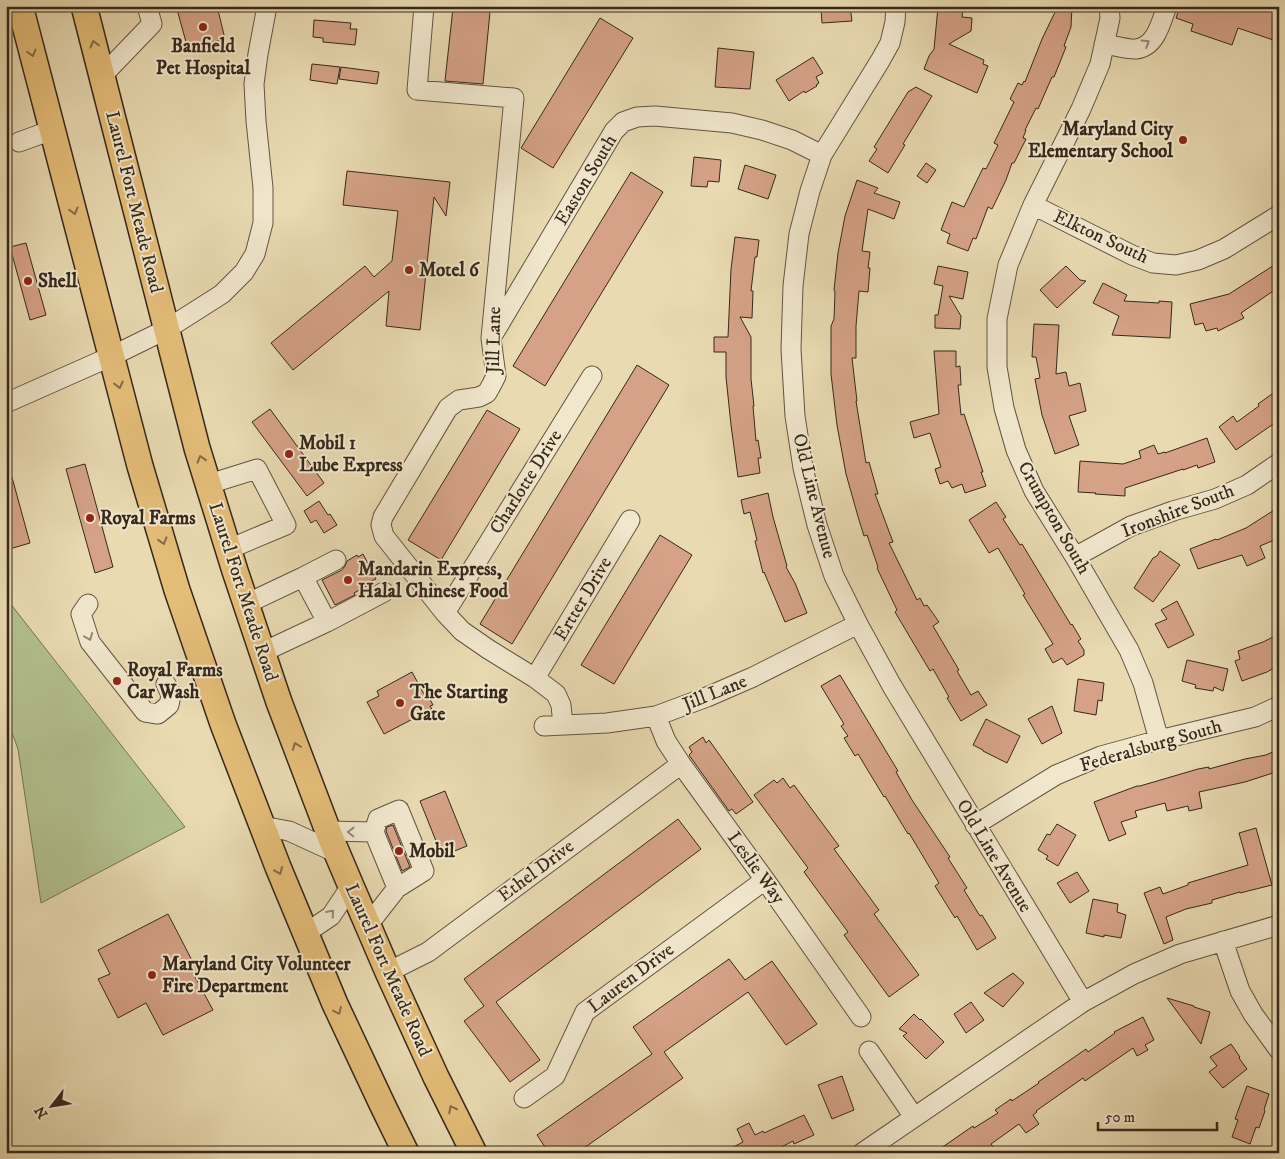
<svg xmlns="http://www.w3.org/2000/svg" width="1285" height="1159" viewBox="0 0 1285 1159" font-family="'IM FELL DW Pica',serif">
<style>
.green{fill:#b3c08f;stroke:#747455}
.building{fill:#d5a287;stroke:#36281b}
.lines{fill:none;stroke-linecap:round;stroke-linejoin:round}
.minor-casing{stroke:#635441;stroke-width:21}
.major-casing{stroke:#36281b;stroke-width:28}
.minor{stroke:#f1e7cd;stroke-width:19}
.major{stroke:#e4bd79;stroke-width:25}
.oneway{stroke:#948874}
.oneway2{stroke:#846b45}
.poi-dot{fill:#8f2418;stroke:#f1e7cd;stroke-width:2}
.labels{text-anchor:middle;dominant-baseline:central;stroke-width:4;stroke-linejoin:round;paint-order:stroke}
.poi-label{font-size:19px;font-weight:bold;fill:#36281b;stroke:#f1e7cd;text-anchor:start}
.street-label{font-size:19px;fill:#36281b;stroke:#f1e7cd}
</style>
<rect width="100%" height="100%" fill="#e9dab2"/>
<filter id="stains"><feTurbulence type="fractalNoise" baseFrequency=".004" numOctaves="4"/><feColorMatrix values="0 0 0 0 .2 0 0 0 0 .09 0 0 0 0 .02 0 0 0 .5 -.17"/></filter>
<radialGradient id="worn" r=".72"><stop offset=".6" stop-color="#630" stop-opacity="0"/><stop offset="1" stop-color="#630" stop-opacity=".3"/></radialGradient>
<!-- green -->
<path class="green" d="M6 598 185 827 41 903 18 749 6 717Z"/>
<!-- building -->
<path class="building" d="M176 6H217L225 39 188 49Z
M828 6H850L852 21 822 23 821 9H828Z
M960 6V8L963 9 962 17 972 18 971 31 949 44 984 60 983 64 988 66 977 93 924 69 929 56 934 49 938 7Z
M1058 6H1072L1071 27 1064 46 1066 47 1054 77H1052L1038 109 1036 108 1025 130H1026L1023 138 1026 139 1014 163H1012L1006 180 992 209 988 207 976 239 973 238 968 251 947 243 950 234 941 230 952 202 964 207 983 168 986 169 998 145 994 143 1014 102 1010 99 1018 83 1022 85 1024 81 1025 82 1042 39Z
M1180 6H1279V42L1238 28 1232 45 1191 31 1193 24 1176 18Z
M453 8 490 12 483 84 445 81Z
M600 18 633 38 553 168 521 148Z
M314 20 351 23 350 29H357L355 45 323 42V38L313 37Z
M718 48 754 52 750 89 715 87Z
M813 57 823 73 816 77 819 83 816 85 817 86 805 93 804 91 789 101 776 80Z
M312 64 340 67 337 84 310 80Z
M341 67 379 72 377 84 339 79Z
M916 87 932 96 903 144 905 145 888 173 869 161 877 149 874 147 908 92Z
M694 157 721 160 719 182 708 181 707 187 691 186Z
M926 163 936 170 927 183 917 176Z
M745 165 776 175 768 199 738 189Z
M347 171 450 182 446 216 434 197 420 330 386 326 389 291 293 370 271 343 365 266 374 277 392 261 398 211 343 205Z
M631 172 663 192 545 386 513 366Z
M857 180 878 188 874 193 900 202 894 219 868 209 862 251 870 252 868 268H870L868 292 859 291 856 326V358H852L857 401H856L866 463 869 462 878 494H875L893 542 889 543 917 600 920 598 924 606 927 605 939 622 933 626 959 670 957 671 971 695 978 691 987 705 961 721 947 698 949 697 933 669 930 671 895 612 897 610 877 568 878 567 867 535 864 536 859 520 846 474 837 425 831 374V326L834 319 835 292 834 290 838 253 845 216Z
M735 237 759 240 757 257H755L751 291H753L752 318 740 317 751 337V379L754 406H753L756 441 758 440 761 458H758L760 473 738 477 731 425 726 377V352H714V337H728L731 269Z
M26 243 46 315 30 320 10 247Z
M1279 262V287L1241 313 1244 318 1218 331 1217 328 1206 331 1203 323 1195 325 1190 304 1229 294Z
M938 266 968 272 963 299 949 296 961 316 960 329 935 328V315H938L943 286 934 284Z
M1066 266 1080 280 1086 281 1057 308 1040 290Z
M1103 283 1127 295 1124 301 1159 303V301L1172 302 1170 338 1112 335 1119 316 1093 303Z
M1034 324 1059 325 1056 374 1066 372 1069 386 1080 383 1086 411 1069 416 1079 445 1055 454 1042 415 1035 379 1040 378 1036 357H1032Z
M934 351H956V367L960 366 961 385H958L961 415 964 414 983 472H981L986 486 965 493 962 484 952 488 948 481 940 484 935 469 941 467 930 433 914 438 910 422 939 414Z
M637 365 669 385 512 644 480 624Z
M1279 389V420L1236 450 1219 427 1233 416 1237 422 1259 406 1258 404Z
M270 409 324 483 307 496 252 422Z
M487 410 520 429 441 560 408 540Z
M1207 438 1215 462 1198 468 1197 465 1183 470V469L1125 488V496L1095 494 1096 493 1078 492 1080 461 1123 464 1141 458 1139 451 1154 445 1158 454 1165 452V453Z
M85 464 113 567 95 573 66 469Z
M10 470 30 543 6 550V471Z
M768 493 773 517 787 566 786 567 795 583 807 613 785 622 764 572 763 573 755 541 757 540 750 512 744 514 741 500Z
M319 501 328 515 330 514 337 525 324 533 316 520 311 523 304 511Z
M996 502 1006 517 1003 519 1020 545 1022 544 1071 625 1072 624 1081 639 1078 641 1084 650V655L1067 665 1062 658 1053 663 1045 649 1053 644 1023 595 1025 594 998 548 989 553 969 520Z
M1279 507V538L1260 546 1265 558 1247 566 1242 555 1198 569 1190 549 1216 539 1217 540 1246 528Z
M660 535 692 555 614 684 581 665Z
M1160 551 1180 565 1153 602 1134 588 1153 558 1157 556Z
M363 554 376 579 371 581 372 583 354 593 355 595 335 605 322 580 342 570 345 566 347 561 357 555 358 557Z
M1177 601 1194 635 1168 648 1155 624 1167 619 1161 610Z
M1279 634V665L1267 672 1242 681 1235 661 1240 659 1238 651 1263 642Z
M1187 660 1228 669 1223 691 1214 687 1213 691 1195 688 1196 685 1182 681Z
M412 672 424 694 426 692 433 705 430 706 432 709 384 734 367 702 379 696 377 691Z
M840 675 898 771 896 772 912 800 950 857 948 858 967 888 964 890 980 916 982 915 996 938 977 950 957 916 955 918 935 886 939 883 909 833 908 834 885 796 884 797 858 754 855 756 844 738 848 736 841 726 844 724 821 686Z
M1078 679 1104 683 1102 701 1098 700 1096 715 1074 711Z
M1052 706 1062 733 1042 744 1028 719Z
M986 719 1020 736 1007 763 983 751V750L973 745Z
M703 737 706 743 709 740 753 802 736 814 732 809 729 811 689 755 692 752 689 747Z
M1279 749V771L1245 782 1199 792 1202 808 1189 811 1188 806 1167 811 1165 803 1135 811 1137 817 1121 822 1126 834 1109 841 1094 802 1137 786H1140L1198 769 1209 767V769L1245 759 1266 755Z
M783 778 790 788 794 785 839 846 834 849 879 910 874 914 919 975 889 997 844 935 848 932 804 872 808 868 754 795 774 780 777 783Z
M445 791 467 846 442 856 420 801Z
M678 819 701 849 496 1002 540 1060 510 1082 464 1021 484 1006 464 979Z
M1057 824 1076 835 1058 866 1046 859 1048 856 1038 850 1047 834 1050 835Z
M393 825 410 867 402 871 386 831 387 827Z
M1256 828 1272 885 1240 893V892L1212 900V903L1186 909 1166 917 1173 940 1164 944 1144 893 1160 887 1163 894 1188 885V883L1248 865 1239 833Z
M1077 872 1089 891 1070 903 1057 883Z
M1093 899 1118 904 1117 912 1126 915 1121 938 1104 935V937L1086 933Z
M168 914 199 974 195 977 213 1010 163 1035 146 1003 118 1018 98 979 110 974 98 950Z
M729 959 745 980 772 961 817 1024 786 1045 748 992 664 1052 683 1078 577 1153H549L537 1135 652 1054 633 1027Z
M1013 973 1024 983 1003 1007 984 993Z
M1167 998 1194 1006V1007L1210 1012 1201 1044Z
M971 1002 984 1020 966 1033 954 1014Z
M914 1014 920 1020 921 1019 944 1042 926 1059 903 1036 907 1033 899 1029Z
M1143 1017 1154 1040 1145 1045 1148 1050 1137 1056 1133 1048 1085 1081 1083 1078 1036 1111 1037 1112 1033 1115 1039 1124 1026 1133 1019 1124 991 1144 994 1148 987 1153H934L973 1126 974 1128 998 1113 995 1110 1011 1099 1012 1101 1039 1083 1038 1082 1047 1076 1086 1049 1088 1052 1115 1033 1114 1032Z
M1231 1044 1240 1057 1239 1058 1247 1069 1223 1088 1209 1072 1217 1066 1210 1057Z
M842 1076 854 1110 832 1119 818 1085Z
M1247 1086 1269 1094 1264 1110 1265 1111 1259 1128 1256 1127 1250 1144 1232 1137 1238 1120 1235 1119Z
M804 1115 814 1135 794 1144 793 1141 770 1153H722L743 1142 737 1129 749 1123 755 1135 763 1131 764 1133Z"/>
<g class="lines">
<defs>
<path id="minor" d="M424 6 417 90 514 98 491 338 496 376 492 384 487 393 479 397 459 400 448 408 383 517 381 525 384 536 445 613 462 631 488 649 535 678 556 694 561 705 563 725
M896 6 895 22 890 43 880 61 822 155 810 191 799 234 793 286 791 349 795 416 803 468 817 525 834 576 858 624 892 686 1083 1002
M1109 6 1110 18 1100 64 1081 109 1033 205 1008 265 997 319V367L1004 408 1016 450 1034 491 1075 557 1129 650 1143 683 1159 740
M1104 44C1112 45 1129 50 1136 49 1156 47 1161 22 1167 6
M102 76 152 24 147 6
M19 142 52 130
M1033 205 1132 255 1153 263 1176 265 1198 260 1224 249 1279 215
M494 333 614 131 623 122 637 117 655 116 732 123 762 130 792 140 822 155
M6 403 112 356 167 329 222 294 244 272 255 254 263 223V188L256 121 254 84 258 54 267 6
M209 484 257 469 286 525 229 549
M1075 557 1131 526 1173 511 1215 499 1247 485 1279 463
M303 577 336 560
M88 604 81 614 90 642 145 712 158 714 169 705 171 695 166 684
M246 604 303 577 327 622 263 652
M445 613 592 376
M327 622 384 592
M535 678 630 520
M656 716 666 741 681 764 765 880 861 1017
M544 726 607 723 656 716 707 697 753 677 858 624
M975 825 1056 775 1101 756 1159 740 1255 717 1279 706
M262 826 289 831 337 853
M328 831 374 832
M368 925 397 888 424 871 399 810 378 819 374 832 397 888
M306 933 331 916 351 886
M1223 941 1240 991 1253 1014 1279 1050
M388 972 428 952 681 764
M869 1051 914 1117
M524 1098 555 1076 585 1012 765 880
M862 1153 1083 1002 1134 974 1180 954 1279 925"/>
<path id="major" d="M20 6 140 466 177 590 223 724 278 867 335 1004 383 1106 406 1153
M84 6 197 448 235 571 279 702 331 839 351 886 388 972 436 1077 474 1153"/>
</defs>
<!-- minor casing -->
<use href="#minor" class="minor-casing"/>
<!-- major casing -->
<use href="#major" class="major-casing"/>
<!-- minor -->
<use href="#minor" class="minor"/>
<!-- major -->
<use href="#major" class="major"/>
</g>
<!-- one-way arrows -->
<defs><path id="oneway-chevron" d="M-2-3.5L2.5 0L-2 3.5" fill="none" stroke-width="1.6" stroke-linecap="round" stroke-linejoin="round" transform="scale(1.25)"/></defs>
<g class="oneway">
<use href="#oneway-chevron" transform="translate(1146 43) rotate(-32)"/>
<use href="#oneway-chevron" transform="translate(89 637) rotate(68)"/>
<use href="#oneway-chevron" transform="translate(351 832) rotate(-179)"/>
<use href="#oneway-chevron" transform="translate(331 913) rotate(-49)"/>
</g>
<g class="oneway2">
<use href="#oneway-chevron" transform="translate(94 44) rotate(-105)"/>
<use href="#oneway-chevron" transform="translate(32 53) rotate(75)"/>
<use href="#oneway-chevron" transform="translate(74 211) rotate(75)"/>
<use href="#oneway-chevron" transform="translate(119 385) rotate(76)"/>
<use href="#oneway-chevron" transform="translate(201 459) rotate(-107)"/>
<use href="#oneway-chevron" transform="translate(163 541) rotate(73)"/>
<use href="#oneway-chevron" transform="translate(296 746) rotate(-111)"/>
<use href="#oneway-chevron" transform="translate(279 871) rotate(68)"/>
<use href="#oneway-chevron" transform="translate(338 1011) rotate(65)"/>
<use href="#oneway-chevron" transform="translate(452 1109) rotate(-117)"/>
</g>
<!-- markers -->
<g class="poi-dot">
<circle cx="203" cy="27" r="5"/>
<circle cx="1183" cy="140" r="5"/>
<circle cx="409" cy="270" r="5"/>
<circle cx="28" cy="281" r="5"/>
<circle cx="289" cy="454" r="5"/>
<circle cx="90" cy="518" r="5"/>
<circle cx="348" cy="580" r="5"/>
<circle cx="117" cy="681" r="5"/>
<circle cx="400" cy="703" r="5"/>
<circle cx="399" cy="851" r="5"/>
<circle cx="152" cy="975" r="5"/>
</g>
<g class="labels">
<!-- poi labels -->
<g class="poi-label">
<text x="203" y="46" text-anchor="middle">Banfield<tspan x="203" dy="22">Pet Hospital</tspan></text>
<text x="1173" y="129" text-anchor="end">Maryland City<tspan x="1173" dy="22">Elementary School</tspan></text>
<text x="419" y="270">Motel 6</text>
<text x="38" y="281">Shell</text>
<text x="299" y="443">Mobil 1<tspan x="299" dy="22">Lube Express</tspan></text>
<text x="100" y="518">Royal Farms</text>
<text x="358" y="569">Mandarin Express,<tspan x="358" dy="22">Halal Chinese Food</tspan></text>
<text x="127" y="670">Royal Farms<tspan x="127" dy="22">Car Wash</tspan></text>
<text x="410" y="692">The Starting<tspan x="410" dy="22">Gate</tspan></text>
<text x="409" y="851">Mobil</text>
<text x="162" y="964">Maryland City Volunteer<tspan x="162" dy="22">Fire Department</tspan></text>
</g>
<!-- street labels -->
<g class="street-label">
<text transform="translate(586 180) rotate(-59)">Easton South</text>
<text transform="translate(134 202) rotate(76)">Laurel Fort Meade Road</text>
<text transform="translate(1101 237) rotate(25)">Elkton South</text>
<text transform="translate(494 340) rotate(-89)">Jill Lane</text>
<text transform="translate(526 482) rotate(-58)">Charlotte Drive</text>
<text transform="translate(814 496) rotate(76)">Old Line Avenue</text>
<text transform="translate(1178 511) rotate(-21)">Ironshire South</text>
<text transform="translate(1054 518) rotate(60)">Crumpton South</text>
<text transform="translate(243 592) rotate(72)">Laurel Fort Meade Road</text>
<text transform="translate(583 599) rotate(-59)">Ertter Drive</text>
<text transform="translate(715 693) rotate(-22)">Jill Lane</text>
<text transform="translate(1151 746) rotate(-16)">Federalsburg South</text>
<text transform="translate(994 856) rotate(59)">Old Line Avenue</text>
<text transform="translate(756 868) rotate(54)">Leslie Way</text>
<text transform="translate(536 871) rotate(-37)">Ethel Drive</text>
<text transform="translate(388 970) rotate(66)">Laurel Fort Meade Road</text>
<text transform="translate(631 978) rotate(-37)">Lauren Drive</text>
</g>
</g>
<!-- margin -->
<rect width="1285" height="1159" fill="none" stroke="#e9dab2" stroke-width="25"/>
<rect x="8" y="8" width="1270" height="1144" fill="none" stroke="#36281b" stroke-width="2.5"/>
<rect x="12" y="12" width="1260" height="1134" fill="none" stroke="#36281b"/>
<!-- north arrow -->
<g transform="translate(52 1106) rotate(239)" stroke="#f1e7cd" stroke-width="4" paint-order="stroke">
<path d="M0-4L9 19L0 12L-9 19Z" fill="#36281b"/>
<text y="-8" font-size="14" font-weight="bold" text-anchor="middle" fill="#36281b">N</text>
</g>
<!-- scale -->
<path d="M1098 1122v8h119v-8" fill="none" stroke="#36281b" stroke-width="2.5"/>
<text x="1105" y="1122" font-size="15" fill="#36281b" stroke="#f1e7cd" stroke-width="4" paint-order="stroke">50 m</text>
<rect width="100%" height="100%" filter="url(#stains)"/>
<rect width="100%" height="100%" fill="url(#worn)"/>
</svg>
